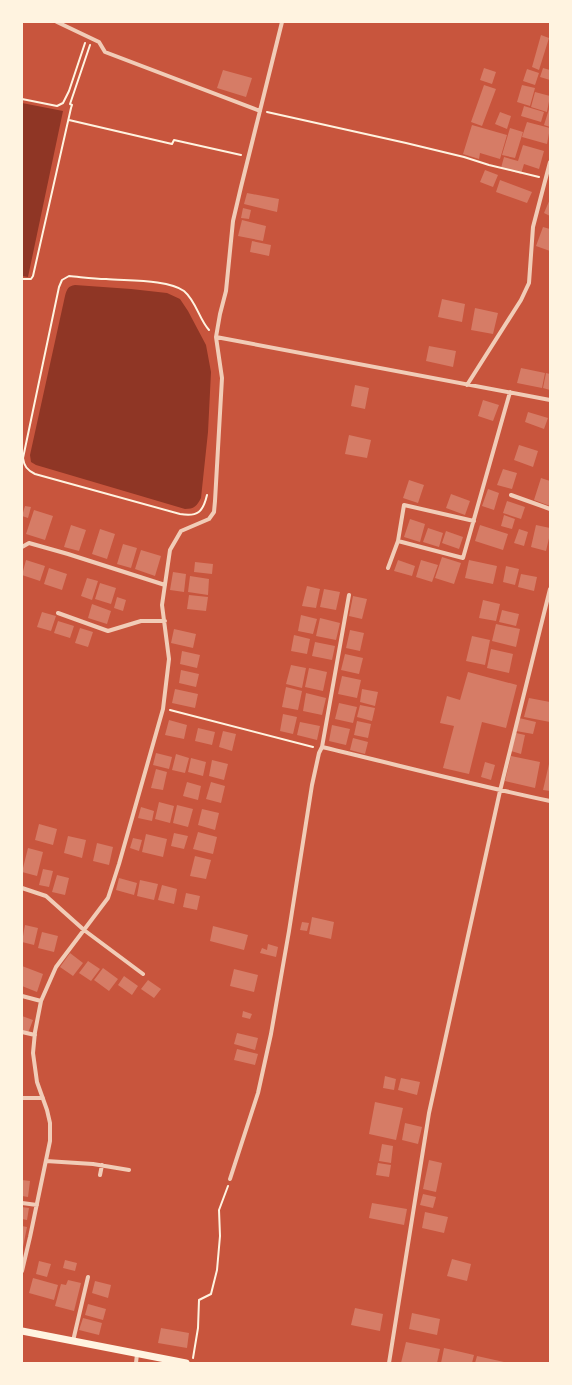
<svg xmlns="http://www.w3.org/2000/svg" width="572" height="1385" viewBox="0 0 572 1385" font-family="Signika,sans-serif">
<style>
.water{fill:#8f3625}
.building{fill:#d67c66}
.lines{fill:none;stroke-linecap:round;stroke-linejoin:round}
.path{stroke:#fff3e0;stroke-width:2}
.minor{stroke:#f1ccb7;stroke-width:4}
.primary{stroke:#fff3e0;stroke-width:7}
</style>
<rect width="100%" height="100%" fill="#c8553d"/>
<!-- water -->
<path class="water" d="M22 103 63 111 28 277 22 276Z
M75 285 131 289 167 293 180 299 188 311 206 345 211 372 208 432 201 498C197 506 194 509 185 509L53 470 36 465 31 462 30 455 65 296C67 289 68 286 75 285Z"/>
<!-- building -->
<path class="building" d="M541 35 549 38 539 70 532 67Z
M484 68 496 72 492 84 480 80Z
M543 68 550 70V80L540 77Z
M527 69 539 73 535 85 523 81Z
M223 70 252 78 246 97 217 88Z
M484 85 496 89 482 126 471 122Z
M522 85 535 88 530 106 517 102Z
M535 92 550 96 547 112 531 107Z
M524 106 544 112 541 122 521 116Z
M550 106V127L544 125Z
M500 112 511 116 507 129 495 124Z
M527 122 550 128 547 144 522 137Z
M472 125 507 135 500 159 480 153 479 159 463 154Z
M510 128 523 132 515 158 502 155Z
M523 145 544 151 539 169 524 164 521 174 501 168 504 157 518 161Z
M485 170 498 175 493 187 480 182Z
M500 180 532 192 527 203 496 192Z
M247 193 279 199 277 212 244 204Z
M550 199V216L544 213Z
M243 208 251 210 249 219 241 218Z
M242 220 266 226 263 241 238 236Z
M543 227 550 229V251L536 246Z
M252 241 271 245 269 256 250 252Z
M442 299 465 304 462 322 438 317Z
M475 308 498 313 493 334 471 330Z
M429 346 456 351 453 367 426 361Z
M521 368 545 373 542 388 517 383Z
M546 373 550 374V390L543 388Z
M355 385 369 388 365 409 351 406Z
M483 400 499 405 493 421 478 416Z
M528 412 548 418 544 429 525 422Z
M349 435 371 440 367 458 345 454Z
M519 445 538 451 533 467 514 460Z
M503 469 517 473 512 489 497 485Z
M541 478 550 481V506L534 500Z
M409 480 424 485 418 503 403 498Z
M488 489 499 493 494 510 482 506Z
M451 494 470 501 465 515 446 508Z
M507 501 525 507 521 519 503 513Z
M25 506 31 507 28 518 22 516Z
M34 510 53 516 45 540 26 534Z
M504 515 515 519 512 529 501 526Z
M410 519 425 524 420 542 404 537Z
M71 525 86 530 79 551 64 547Z
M480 525 508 534 503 550 475 541Z
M536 525 550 528V534L546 551 531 547Z
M428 528 443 533 439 547 423 542Z
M100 529 115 534 107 559 92 554Z
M519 529 528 532 524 546 514 543Z
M446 531 463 537 459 549 442 543Z
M123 544 137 548 131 568 117 564Z
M141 550 161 556 155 576 135 569Z
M442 557 461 563 454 584 435 578Z
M26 560 45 566 40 581 22 575Z
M398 560 415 566 412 576 394 571Z
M421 560 438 565 432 582 416 577Z
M469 560 497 566 493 584 465 578Z
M195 562 213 564 212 574 194 572Z
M506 566 519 569 515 585 503 582Z
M49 568 67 574 62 590 44 584Z
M173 572 186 574 184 592 170 590Z
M521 574 537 577 534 591 518 587Z
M190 576 209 579 208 595 188 592Z
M87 578 98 581 92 600 81 596Z
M100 583 116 588 111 604 95 599Z
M307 586 320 589 316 608 302 606Z
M324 589 340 592 336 610 320 607Z
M189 595 208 597 206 611 187 609Z
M353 596 367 599 362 619 349 616Z
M117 597 126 600 123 611 114 608Z
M483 600 500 604 496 621 479 618Z
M92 604 111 611 107 624 88 618Z
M502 610 519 614 516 626 499 622Z
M42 612 56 616 51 631 37 627Z
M301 615 317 619 313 634 298 631Z
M320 618 340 623 336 640 316 636Z
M58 621 74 626 70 638 54 633Z
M496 624 520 629 516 647 492 641Z
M80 628 93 632 88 647 75 643Z
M174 629 196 634 193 648 171 643Z
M350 630 364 633 360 651 346 648Z
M294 635 310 639 307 654 291 651Z
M472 636 490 640 485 665 466 661Z
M315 642 335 646 332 660 312 656Z
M491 649 513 654 509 673 487 668Z
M182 651 200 655 197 668 180 664Z
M345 654 363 658 359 674 341 670Z
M291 665 306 668 302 688 286 684Z
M309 668 327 672 323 691 305 687Z
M181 670 199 674 196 687 179 683Z
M468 672 517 685 506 728 482 722 469 774 443 768 454 726 440 723 447 696 460 700Z
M342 676 361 680 357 698 338 694Z
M286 687 302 691 298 710 282 707Z
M175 689 198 694 195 708 172 703Z
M362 689 378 692 375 706 360 702Z
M306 693 326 698 322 715 303 711Z
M529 698 550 702V722L524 717Z
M339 703 357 707 353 723 335 719Z
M360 705 375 708 372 721 357 717Z
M283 714 297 717 293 734 280 731Z
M519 718 536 722 533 734 516 731Z
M169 720 187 725 184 739 165 735Z
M357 721 371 724 368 738 354 735Z
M300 722 320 726 317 740 297 735Z
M332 725 350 729 346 745 329 741Z
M198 728 215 732 212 745 195 741Z
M223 731 236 734 232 751 219 747Z
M516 733 525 735 521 754 511 751Z
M353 738 368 742 365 754 350 750Z
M156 753 172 757 169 769 153 765Z
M176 754 189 758 185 773 172 770Z
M511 756 540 762 535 788 505 781Z
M191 758 206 762 203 776 188 772Z
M212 760 228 764 224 780 209 776Z
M485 762 495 765 491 780 481 777Z
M549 764H550V791L543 790Z
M156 769 167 772 163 790 151 788Z
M187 782 201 786 198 800 183 796Z
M211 782 225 786 221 803 206 799Z
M159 802 174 806 170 823 155 819Z
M177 805 193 809 188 827 173 823Z
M141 807 154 811 152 821 138 818Z
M202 809 219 813 215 830 198 825Z
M39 824 57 829 53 845 35 840Z
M198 832 217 837 213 854 193 849Z
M174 833 188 836 184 849 171 846Z
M146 834 167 839 163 857 142 852Z
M68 836 86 840 82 858 64 853Z
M133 838 142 840 139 851 130 848Z
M97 843 113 847 109 865 93 861Z
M28 848 43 852 37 876 22 872Z
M195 856 211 860 206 879 190 876Z
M43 869 53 871 49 887 39 885Z
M57 875 69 878 65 895 52 892Z
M119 878 137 883 134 895 116 890Z
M140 880 158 884 154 900 137 896Z
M162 885 177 889 174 904 158 900Z
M186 893 200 896 197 910 183 907Z
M312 917 334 922 331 939 309 934Z
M302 922 309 923 307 931 300 930Z
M25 925 38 928 34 945 22 942Z
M213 926 248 935 244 950 210 941Z
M42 932 58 936 54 952 38 948Z
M268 944 278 947 276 957 260 953 262 948 267 950Z
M70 953 83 963 73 976 60 967Z
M88 961 100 969 91 981 79 973Z
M22 966 43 974 37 992 22 986Z
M103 968 118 979 109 991 94 980Z
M234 969 258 975 254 992 230 986Z
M124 976 138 986 132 995 118 985Z
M148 980 161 989 154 998 141 989Z
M243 1011 252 1014 250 1019 242 1017Z
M22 1016 33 1020 28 1033 22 1031Z
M237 1033 258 1038 255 1050 234 1044Z
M237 1049 258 1054 255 1065 234 1060Z
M385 1076 396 1079 394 1090 383 1088Z
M401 1078 420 1082 417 1095 398 1090Z
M375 1102 403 1108 396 1140 369 1134Z
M405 1123 422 1127 418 1144 402 1140Z
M382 1144 393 1146 391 1163 379 1161Z
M429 1160 442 1163 436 1192 423 1189Z
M378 1163 391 1165 389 1177 376 1175Z
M22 1180 30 1181 28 1197 22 1196Z
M423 1194 436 1197 433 1208 420 1205Z
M372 1203 407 1209 404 1225 369 1218Z
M22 1207 29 1208 27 1220 22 1219Z
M425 1212 448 1217 444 1233 422 1228Z
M22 1226 27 1227 23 1247H22Z
M452 1259 471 1264 467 1281 447 1276Z
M65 1260 77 1263 75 1271 63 1268Z
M39 1261 51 1264 47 1277 36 1274Z
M33 1278 58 1285 54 1300 29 1293Z
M68 1280 81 1283 74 1311 55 1306 61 1284 66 1285Z
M95 1281 111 1285 108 1298 92 1293Z
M88 1304 106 1309 103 1320 85 1315Z
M355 1308 383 1314 380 1331 351 1325Z
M412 1313 440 1319 437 1335 409 1329Z
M83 1318 102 1323 99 1335 79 1330Z
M161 1328 189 1333 187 1348 158 1343Z
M406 1342 440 1349 437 1363H401Z
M444 1348 474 1355 472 1363H441Z
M477 1356 504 1362V1363H475Z"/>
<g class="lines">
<!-- path -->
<path class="path" d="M22 99 57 106 63 103 69 91 85 43
M267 112 406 143 464 157 489 165 539 177
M69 120 172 144 174 140 241 155
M22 279H31L33 276 71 108 72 105 70 104 90 45
M207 495C203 512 198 517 180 514L35 474C27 470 24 466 23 458L59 287 62 280 69 276C81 277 93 279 106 279 126 281 168 279 184 291 196 301 199 319 209 330
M170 710 313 747
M193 1358 198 1328 199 1300 211 1294 217 1270 220 1236 219 1210 228 1186"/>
<!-- minor -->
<path class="minor" d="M57 22 99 42 105 52 260 111
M216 337 550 400
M467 385 521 300 529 283 533 227 550 162
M511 495 550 509
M474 521 404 505 398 541 463 558 510 392
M22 547 29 543 68 554 165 585
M388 568 398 541
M58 613 108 631 141 621H165
M322 747C398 765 474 785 550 801
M22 888 46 896 84 930 143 974
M22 996 41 1001
M22 1032 35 1035
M22 1098H43
M46 1161 93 1164 129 1170
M100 1175 102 1165
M230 1179 258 1093 271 1034 289 931 312 785 319 753 322 747 349 595
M22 1203 37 1205
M22 1271 30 1237 50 1141V1123L47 1110 37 1082 33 1053 35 1032 41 1001 56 967 108 898 119 864 163 709 169 659 162 605 170 550 181 531 209 519 214 512 215 501 222 378 216 337 220 314 226 291 233 221 241 187 282 22
M73 1341 88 1277
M136 1363 137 1354
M389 1363 429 1113 500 791 550 589"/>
<!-- primary -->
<path class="primary" d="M22 1331 186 1363"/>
</g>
<!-- border -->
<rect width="572" height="1385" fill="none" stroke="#fff3e0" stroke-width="46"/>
</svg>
